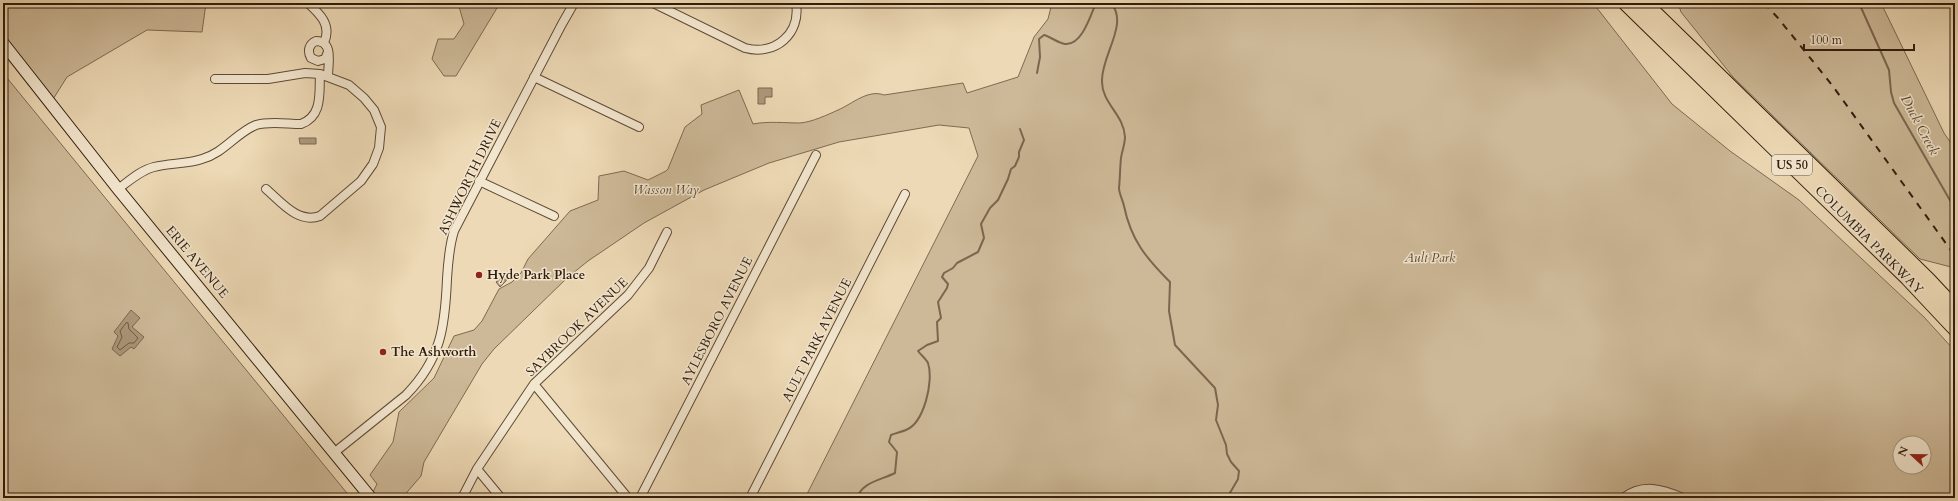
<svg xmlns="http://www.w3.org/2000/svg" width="1958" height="501" viewBox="0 0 1958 501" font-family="Cardo,serif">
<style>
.green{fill:#cdb998;stroke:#7e6a52;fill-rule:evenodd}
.water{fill:#ac997c;stroke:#7a674f}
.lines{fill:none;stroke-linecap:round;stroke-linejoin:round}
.shore{stroke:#6e5a44;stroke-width:1}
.stream{stroke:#7a674f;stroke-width:2}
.street-casing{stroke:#5e4b36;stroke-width:10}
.secondary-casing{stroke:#2f1c0c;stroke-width:13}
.highway-casing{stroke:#2f1c0c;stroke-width:17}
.street{stroke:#f3e6cf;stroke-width:8}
.secondary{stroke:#f3e6cf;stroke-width:11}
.highway{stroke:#edd9b5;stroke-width:15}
.rail{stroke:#2f1c0c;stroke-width:2;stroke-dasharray:7 7;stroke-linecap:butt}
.poi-dot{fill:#8f2418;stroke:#f3e6cf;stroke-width:1.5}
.labels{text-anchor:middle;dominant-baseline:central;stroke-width:3;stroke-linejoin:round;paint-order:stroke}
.shield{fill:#f3e6cf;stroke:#6a5946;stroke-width:1}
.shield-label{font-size:12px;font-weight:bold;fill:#2f1c0c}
.street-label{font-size:13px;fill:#2f1c0c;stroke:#f3e6cf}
.park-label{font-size:13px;font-style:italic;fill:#5e4b36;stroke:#f3e6cf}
.poi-label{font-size:13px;font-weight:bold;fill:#2f1c0c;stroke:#f3e6cf;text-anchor:start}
.water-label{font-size:14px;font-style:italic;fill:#5b4833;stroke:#f3e6cf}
</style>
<rect width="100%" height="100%" fill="#edd9b5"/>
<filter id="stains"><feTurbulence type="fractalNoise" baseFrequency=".005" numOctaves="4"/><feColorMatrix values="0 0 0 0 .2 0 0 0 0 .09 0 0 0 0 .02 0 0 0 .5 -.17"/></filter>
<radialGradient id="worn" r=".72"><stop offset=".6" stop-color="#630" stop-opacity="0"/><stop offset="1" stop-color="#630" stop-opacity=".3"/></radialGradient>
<!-- green -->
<path class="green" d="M3 3H206L202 32 147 30 67 77 50 104 3 43Z
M458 3H500L456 76H444L432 59 438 39H454L464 24Z
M1052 3H1593L1672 104 1730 151 1799 200 1924 317 1955 351V498H805L978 156 969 128 939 125 839 142 769 163 704 190 644 223 588 261 567 278 494 349 482 364 424 462 421 476 402 498H370L377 484 370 475 393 442 399 412 434 378 454 336 474 330 482 321 499 289 512 282 521 273 528 259 570 211 598 200 599 176 624 171 648 180 666 171 668 169 685 127 702 114 701 105 739 90 753 124C769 121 784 123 800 123 812 122 827 115 838 110 852 104 868 89 884 95L963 83 967 93 1018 77 1034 37 1048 19ZM1900 443H1924V467H1900Z
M1678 3H1881L1944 133 1955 149V268L1920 259 1733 77 1681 12Z
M3 73 351 498H3Z"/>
<!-- water -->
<path class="water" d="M758 88H772V97H765V104H758Z
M299 138H316V144H300Z
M502 273 508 274 506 281 500 287 496 282 501 278Z
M131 310 140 318 132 327 144 337 134 349 131 347 120 356 112 349 118 336 114 332Z"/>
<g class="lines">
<!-- shore -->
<path class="shore" d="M128 323 129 329 138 338 134 343H129L120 350 117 347 122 337 120 331 126 323Z"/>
<!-- stream -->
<path class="stream" d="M1111 3C1129 24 1102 54 1102 80 1101 103 1124 114 1125 137 1125 144 1122 151 1121 158 1120 167 1120 179 1119 188 1119 194 1123 200 1124 206 1131 240 1146 258 1170 282L1169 311 1175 345 1215 388 1218 405 1216 420 1226 445 1227 454 1231 462 1239 471 1238 479 1227 498
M1859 3 1889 70 1891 92 1894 103 1955 209
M1037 73 1040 57 1039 39 1044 35C1051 37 1058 43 1065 44 1082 46 1091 14 1096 3
M857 498C862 482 881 480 895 473L897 452 889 442 891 435C896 433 901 432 906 430 924 423 934 381 928 363 926 359 921 355 918 351L927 345 938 341 937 322 941 318 938 302 947 288 948 284 942 277 944 273 953 268 957 263 978 252 984 238 981 224 990 208 998 200 1008 179 1011 169 1015 166 1019 157V152L1024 140 1020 129"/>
<defs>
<path id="street" d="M308 3C320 14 332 25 324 43
M653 3 745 48C775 56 801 34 796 3
M328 76C328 64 334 41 316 41 309 44 307 51 311 58L318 61 325 59 328 52
M534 77 639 127
M215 79H268L305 73 320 74 349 85 364 98 374 110 381 127 379 148 373 164 361 181 320 216C298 224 281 202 266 189
M479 181 554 216
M118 189C129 181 141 170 154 167 170 163 187 164 202 159 224 153 236 133 256 125 269 121 287 124 301 124 323 116 319 93 320 74
M534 384 628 498
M335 452 406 395C441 359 445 327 447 279 448 262 449 247 454 231L562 24 574 3
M477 469 501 498
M462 498 477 469 534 384 628 295 649 268 667 232
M640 498 816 155
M750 498 905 194
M1623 498C1643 483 1662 489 1683 498"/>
<path id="secondary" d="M3 43 118 189 371 498"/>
<path id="highway" d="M1626 3 1908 278 1955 328
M1644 3 1928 280 1955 309"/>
</defs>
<!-- street casing -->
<use href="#street" class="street-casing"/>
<!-- secondary casing -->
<use href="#secondary" class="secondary-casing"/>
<!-- highway casing -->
<use href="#highway" class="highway-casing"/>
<!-- street -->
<use href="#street" class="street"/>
<!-- secondary -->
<use href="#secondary" class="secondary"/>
<!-- highway -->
<use href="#highway" class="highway"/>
<!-- rail -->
<path class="rail" d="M1764 3 1778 18 1832 85 1955 256"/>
</g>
<!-- markers -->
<g class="poi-dot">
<circle cx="479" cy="275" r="4"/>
<circle cx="383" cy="352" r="4"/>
</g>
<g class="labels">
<!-- shield labels -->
<rect class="shield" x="1772" y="155" width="40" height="20" rx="3"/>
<g class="shield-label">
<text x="1792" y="165">US 50</text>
</g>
<!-- street labels -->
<g class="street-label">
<text transform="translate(470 177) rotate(-64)">ASHWORTH DRIVE</text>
<text transform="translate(1869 240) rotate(45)">COLUMBIA PARKWAY</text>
<text transform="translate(197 262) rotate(50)">ERIE AVENUE</text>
<text transform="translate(717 321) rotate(-63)">AYLESBORO AVENUE</text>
<text transform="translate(577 327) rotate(-44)">SAYBROOK AVENUE</text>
<text transform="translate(817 340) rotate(-63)">AULT PARK AVENUE</text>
</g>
<!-- park labels -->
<g class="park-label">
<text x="666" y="190">Wasson Way</text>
<text x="1430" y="258">Ault Park</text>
</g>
<!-- poi labels -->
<g class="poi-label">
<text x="487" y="275">Hyde Park Place</text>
<text x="391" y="352">The Ashworth</text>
</g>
<!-- water labels -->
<g class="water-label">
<text transform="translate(1920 125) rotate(62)">Duck Creek</text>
</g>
</g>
<!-- margin -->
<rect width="1958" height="501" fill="none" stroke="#edd9b5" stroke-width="16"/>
<rect x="4" y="4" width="1950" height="493" fill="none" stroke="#2f1c0c" stroke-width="2"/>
<rect x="8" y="8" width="1942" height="485" fill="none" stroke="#2f1c0c"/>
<!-- north arrow -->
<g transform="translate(1912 455) rotate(292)"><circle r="19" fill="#f3e6cf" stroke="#a59581"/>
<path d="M0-3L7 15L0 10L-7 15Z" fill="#8f2418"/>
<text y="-6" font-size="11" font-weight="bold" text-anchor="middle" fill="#2f1c0c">N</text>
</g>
<!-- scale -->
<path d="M1804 44v6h110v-6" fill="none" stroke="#2f1c0c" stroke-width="2"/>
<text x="1810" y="44" font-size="12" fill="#2f1c0c" stroke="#f3e6cf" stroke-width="3" paint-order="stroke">100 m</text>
<rect width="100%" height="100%" filter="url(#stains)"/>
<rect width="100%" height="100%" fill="url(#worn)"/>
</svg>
